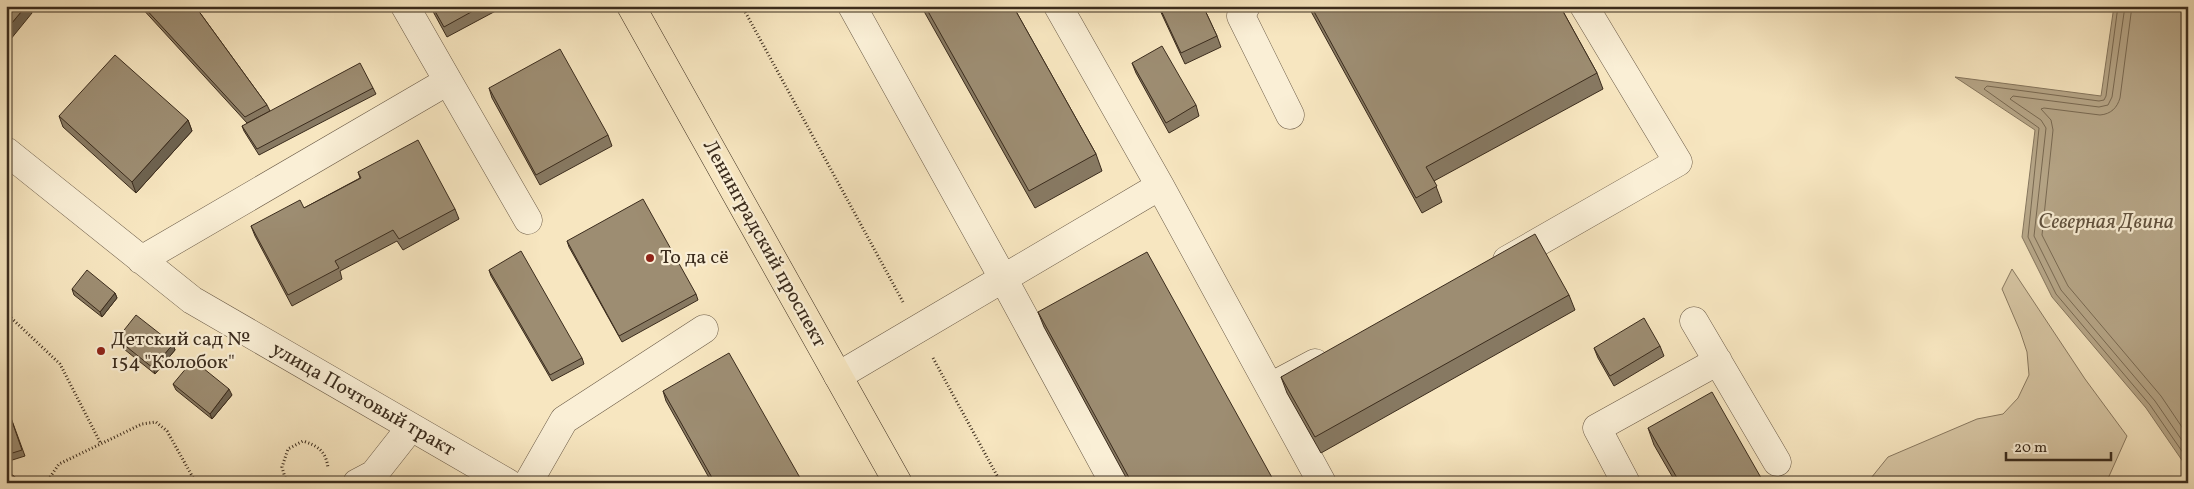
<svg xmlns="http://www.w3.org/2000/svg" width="2194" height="489" viewBox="0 0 2194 489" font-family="Vollkorn,serif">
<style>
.green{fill:#d7c6a4;stroke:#897960}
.water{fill:#b7a789;stroke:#85765e}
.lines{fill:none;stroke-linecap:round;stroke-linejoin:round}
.shore{stroke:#796a53;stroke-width:1}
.minor-casing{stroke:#6a5a46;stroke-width:29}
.major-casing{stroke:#3b2c1d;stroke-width:29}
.path{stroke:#3b2c1d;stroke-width:3;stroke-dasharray:1 2.5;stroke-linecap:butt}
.minor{stroke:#faefd6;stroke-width:28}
.major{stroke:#f7e6c0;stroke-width:28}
.wall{fill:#877962;stroke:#3b2c1d}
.shaded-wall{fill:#6e6350;stroke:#3b2c1d}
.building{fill:#9d8d72;stroke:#3b2c1d}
.poi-dot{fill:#8f2418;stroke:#faefd6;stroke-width:2}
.labels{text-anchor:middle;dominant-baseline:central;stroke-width:4.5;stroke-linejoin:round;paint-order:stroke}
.street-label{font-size:20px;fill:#3b2c1d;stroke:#faefd6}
.poi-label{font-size:20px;fill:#3b2c1d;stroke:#faefd6;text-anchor:start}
.water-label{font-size:21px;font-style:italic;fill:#60513d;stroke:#faefd6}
</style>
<rect width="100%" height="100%" fill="#f7e6c0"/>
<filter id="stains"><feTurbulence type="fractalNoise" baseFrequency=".004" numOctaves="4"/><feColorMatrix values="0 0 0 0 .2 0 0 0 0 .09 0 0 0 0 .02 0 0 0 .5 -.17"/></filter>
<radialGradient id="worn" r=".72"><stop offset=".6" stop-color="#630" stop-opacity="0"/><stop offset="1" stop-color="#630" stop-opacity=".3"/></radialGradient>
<!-- green -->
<path class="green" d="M2012 269 2085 379 2127 436 2106 483H1867L1888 457 1977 419 2003 414 2018 398 2029 375 2027 352 2020 331 2002 289Z"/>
<!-- water -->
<path class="water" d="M2114 6H2188V469L2146 408 2052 297 2022 237 2035 130 1955 77 2101 96Z"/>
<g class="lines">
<!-- shore -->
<path class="shore" d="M2118 6 2106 96 2104 100 2099 101 1987 86 1984 89 2039 128 2028 237 2056 294 2150 405 2188 460
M2125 6 2112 97 2108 105 2099 107 2013 96 2010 99 2041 120 2046 128 2034 236 2061 290 2155 401 2188 449
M2132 6 2120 98C2117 108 2111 114 2100 115L2044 108 2041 109 2051 120 2053 130 2042 235 2068 286 2161 396 2188 436"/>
<defs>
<path id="minor" d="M405 6 448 81
M852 6 998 269 1114 483
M1058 6 1160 186 1322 483
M1246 6 1241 16 1290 115
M6 151 192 300 508 483
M141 260 448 81 528 220
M1507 260 1678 162 1584 6
M1694 321 1777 462
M838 376 1160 186
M1270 387 1315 363
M357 483 374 474 411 427
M528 483 564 420 704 329
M1626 483 1597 428 1718 361"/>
<path id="major" d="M631 6 898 483"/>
</defs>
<!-- minor casing -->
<use href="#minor" class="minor-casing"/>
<!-- major casing -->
<use href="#major" class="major-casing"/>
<!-- path -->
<path class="path" d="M742 6 903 302
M6 313 60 364 101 444
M933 358 1001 483
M46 483 59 464 142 424 156 422 167 431 196 483
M289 483 286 481 282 467 288 449 303 441C318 446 326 451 328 468"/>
<!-- minor -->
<use href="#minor" class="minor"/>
<!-- major -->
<use href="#major" class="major"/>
</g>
<!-- wall -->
<path class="wall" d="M140 6H195L267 105 270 111 247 123Z
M430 6H505L447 37Z
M921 6H1013L1096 154 1102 171 1035 208Z
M1158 6H1203L1217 36 1221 47 1185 64Z
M1308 6H1560L1597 73 1603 89 1434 181 1442 202 1422 213Z
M1132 63 1196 105 1199 116 1169 133 1136 73Z
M373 88 376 94 259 155 244 131 242 126Z
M489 88 608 135 612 146 540 185 492 98Z
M59 116 188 120 192 131 136 193 63 127Z
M358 172 455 209 459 219 403 250 397 241 340 271 342 279 292 306 255 236 251 226 304 208 360 178Z
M567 241 696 294 698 300 622 342 569 247Z
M489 270 582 358 584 364 552 381 491 276Z
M72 289 115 293 117 298 102 317 74 295Z
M1569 295 1575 310 1321 453 1287 393 1281 377Z
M1038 312 1275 483H1129L1044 327Z
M117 339 173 344 175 350 155 374 119 345Z
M1660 346 1664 356 1614 386 1598 358 1594 348Z
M173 384 232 395 212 419 176 390Z
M663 391 803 483H712L666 401Z
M6 407H7L25 456 6 462Z
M1648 428 1764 483H1676L1654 445Z"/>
<!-- shaded-wall -->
<path class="shaded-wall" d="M26 6H30L32 13 6 45V30Z
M188 120 192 131 136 193 132 182Z
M115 293 117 298 102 317 100 312Z
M173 344 175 350 155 374 153 368Z
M229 389 232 395 212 419 210 414Z"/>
<!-- building -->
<path class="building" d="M6 6H26L6 30Z
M143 6H195L267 105 245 117Z
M432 6H482L444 27Z
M925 6H1013L1096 154 1029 191Z
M1159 6H1203L1217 36 1181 53Z
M1311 6H1560L1597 73 1426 167 1437 186 1416 198Z
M1162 46 1196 105 1166 123 1132 63Z
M560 49 608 135 536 175 489 88Z
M115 55 188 120 132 182 59 116Z
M360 63 373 88 257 149 242 126Z
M418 140 455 209 399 239 393 230 335 261 339 268 288 295 251 226 300 200 304 208 361 178 358 172Z
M643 199 696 294 619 336 567 241Z
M1535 234 1569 295 1315 437 1281 377Z
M521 251 582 358 550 375 489 270Z
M1147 252 1275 483H1132L1038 312Z
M87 270 115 293 100 312 72 289Z
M136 315 173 344 153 368 117 339Z
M1644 318 1660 346 1610 376 1594 348Z
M729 353 803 483H715L663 391Z
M193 360 229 389 210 414 173 384Z
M1712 392 1764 483H1680L1648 428Z
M6 407H7L22 450 6 455Z
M6 470 19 480 17 483H6Z"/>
<!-- markers -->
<g class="poi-dot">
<circle cx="650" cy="258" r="5"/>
<circle cx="101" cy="351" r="5"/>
</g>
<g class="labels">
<!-- street labels -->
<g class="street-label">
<text transform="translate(764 244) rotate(61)">Ленинградский проспект</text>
<text transform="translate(363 400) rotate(30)">улица Почтовый тракт</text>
</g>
<!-- poi labels -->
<g class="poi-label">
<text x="660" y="258">То да сё</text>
<text x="111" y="340">Детский сад №<tspan x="111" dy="23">154 "Колобок"</tspan></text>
</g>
<!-- water labels -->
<g class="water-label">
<text x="2106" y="222">Северная Двина</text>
</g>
</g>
<!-- margin -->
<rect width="2194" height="489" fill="none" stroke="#f7e6c0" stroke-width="25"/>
<rect x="8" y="8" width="2179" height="474" fill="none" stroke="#3b2c1d" stroke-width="2.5"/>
<rect x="12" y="12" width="2169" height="464" fill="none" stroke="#3b2c1d"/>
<!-- scale -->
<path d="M2006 452v8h105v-8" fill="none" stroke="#3b2c1d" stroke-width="2.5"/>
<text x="2014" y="452" font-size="15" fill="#3b2c1d" stroke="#faefd6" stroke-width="4" paint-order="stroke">20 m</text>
<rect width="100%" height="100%" filter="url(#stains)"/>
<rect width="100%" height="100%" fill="url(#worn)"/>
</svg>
